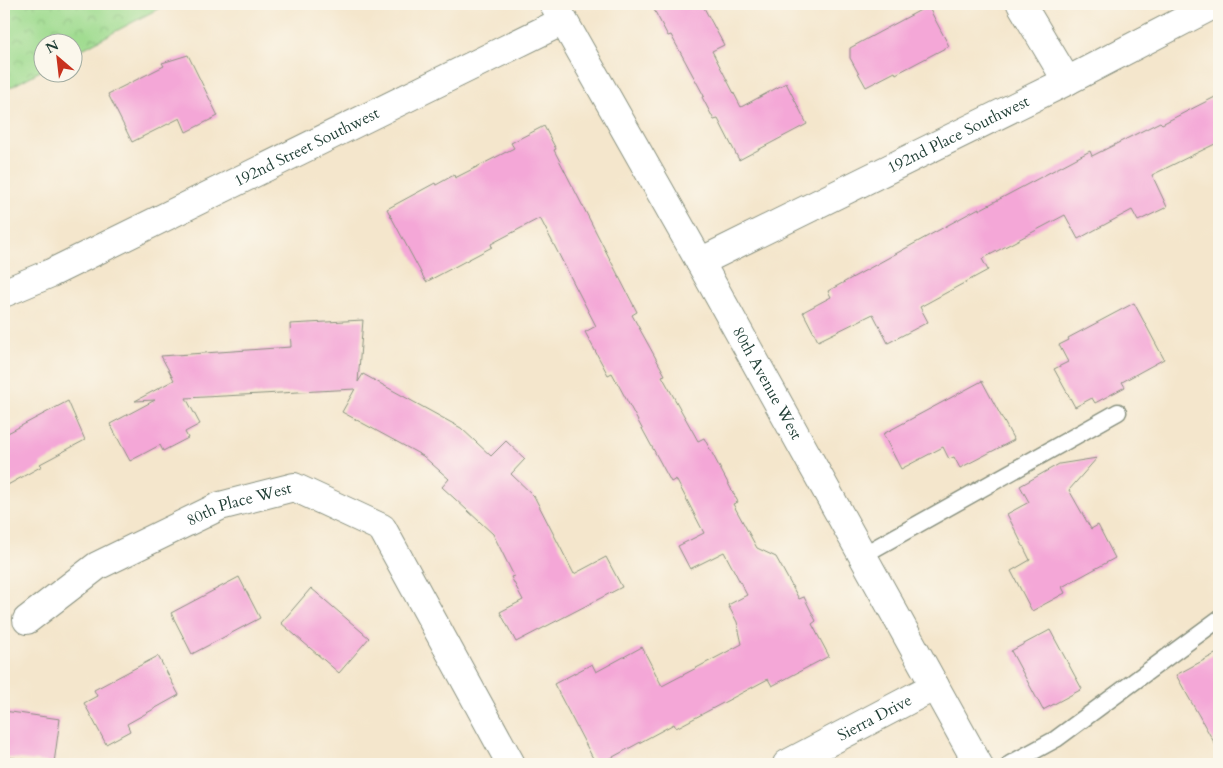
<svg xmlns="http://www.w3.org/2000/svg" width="1223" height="768" viewBox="0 0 1223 768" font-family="Cardo,serif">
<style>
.park{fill:url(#park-crowns);stroke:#5f8c62}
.building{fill:#f4a7d7}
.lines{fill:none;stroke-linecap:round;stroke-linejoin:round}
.lane-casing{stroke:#8a9280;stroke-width:19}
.street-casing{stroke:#8a9280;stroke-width:30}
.secondary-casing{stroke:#8a9280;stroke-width:30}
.lane{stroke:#fff;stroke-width:16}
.street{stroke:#fff;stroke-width:28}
.secondary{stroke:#fff;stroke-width:28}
.labels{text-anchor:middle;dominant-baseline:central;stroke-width:4;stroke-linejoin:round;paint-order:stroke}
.street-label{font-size:16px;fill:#1f3d34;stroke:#fbf7ec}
</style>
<defs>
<pattern id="park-crowns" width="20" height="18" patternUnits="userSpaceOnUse" patternTransform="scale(1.25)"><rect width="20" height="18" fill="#9fdb8f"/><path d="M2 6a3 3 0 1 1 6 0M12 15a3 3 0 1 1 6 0" fill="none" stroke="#88bd7c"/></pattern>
</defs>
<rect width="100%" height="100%" fill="#fbf7ec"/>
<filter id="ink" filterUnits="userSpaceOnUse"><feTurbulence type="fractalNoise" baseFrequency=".02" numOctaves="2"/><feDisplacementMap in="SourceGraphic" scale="10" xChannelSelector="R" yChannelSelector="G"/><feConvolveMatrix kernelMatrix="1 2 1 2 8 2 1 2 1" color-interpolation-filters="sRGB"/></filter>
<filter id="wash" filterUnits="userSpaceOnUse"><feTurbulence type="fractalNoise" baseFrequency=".0096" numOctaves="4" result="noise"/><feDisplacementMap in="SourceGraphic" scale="20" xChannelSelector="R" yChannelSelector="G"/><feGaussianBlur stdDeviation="1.12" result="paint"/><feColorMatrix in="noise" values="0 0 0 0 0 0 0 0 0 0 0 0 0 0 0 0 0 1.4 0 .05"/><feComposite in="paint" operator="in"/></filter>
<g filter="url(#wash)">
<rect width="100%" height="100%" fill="#f4e6cc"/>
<!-- park -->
<path class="park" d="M4 4H167L73 54 72 42H42V70L4 91Z"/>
<g id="blocks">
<!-- building -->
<path class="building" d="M651 4H702L724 45 712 51 741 107 786 83 807 124 739 160 718 119 714 120 702 97 704 96 671 35 668 36Z
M928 6 949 46 896 74 895 72 866 87 850 58V48Z
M188 55 218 116 186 132 180 118 132 142 108 94 164 66 162 63Z
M1219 95V142L1152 175 1167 207 1138 221 1132 210 1078 239 1065 215 982 259 988 270 920 307 928 322 888 343 873 314 818 341 803 312 831 297 828 291 979 208V210L1090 151 1092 156 1160 122 1162 124Z
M544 126 556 149 554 150 637 312 632 315 665 375 662 376 698 441 704 438 738 502 733 504 757 548 776 557 799 599 804 597 816 621 812 624 829 656 772 686 768 679 676 728 674 724 600 764H596L554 684 592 664 596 672 642 647 662 686 742 644 737 622 728 605 747 595 724 552 690 569 678 546 704 533 676 479 671 482 612 373 608 375 585 332 596 326 540 218 491 244 492 247 426 282 387 209 435 183 436 185 454 175 455 178 514 148 511 143Z
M1134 303 1164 359 1122 382 1125 387 1095 403 1092 398 1075 407 1054 369 1068 362 1059 345 1069 340 1068 338Z
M363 320 358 382 363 374 461 428 491 456 506 441 525 459 511 474 534 496 574 574 606 557 622 587 516 642 500 612 523 600 511 577 514 576 493 534 442 487 449 479 423 456 342 412 355 389 186 398 200 424 185 432 188 438 163 451 160 445 130 461 110 424 155 400 135 401 174 380 161 356 291 347 290 324Z
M982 381 1014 440 960 468 954 457 949 459 943 447 901 469 883 434Z
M68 401 85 440 40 464 42 466 4 487V435Z
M1097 458 1069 490 1091 529 1098 525 1115 558 1062 587 1065 593 1032 611 1011 571 1030 560 1007 514 1029 502 1020 486 1059 464Z
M239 577 260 618 192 654 171 613Z
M311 588 369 638 339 673 281 623Z
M1050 630 1082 689 1043 710 1011 651Z
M1219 652V751L1176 675Z
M158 656 179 695 127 724 130 731 106 744 84 703 97 696 94 690Z
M4 711 60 719 54 763 4 757Z"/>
</g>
</g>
<g filter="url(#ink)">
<use href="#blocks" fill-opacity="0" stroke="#8a9280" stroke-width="1"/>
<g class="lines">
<defs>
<path id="lane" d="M863 555 1118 412
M1010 764 1056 739 1219 619"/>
<g id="street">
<path d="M1021 4 1067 81"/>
<path id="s1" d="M700 262 1067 81 1215 4"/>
<path id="s2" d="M4 291 6 292 51 273 563 21"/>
<path id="s3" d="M27 620 97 566 220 506 294 487 382 528 511 764"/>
<path id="s4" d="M787 764 935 686"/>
</g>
<g id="secondary">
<path id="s5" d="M554 4 700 262 978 764"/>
</g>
</defs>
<!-- lane casing -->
<use href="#lane" class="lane-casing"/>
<!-- street casing -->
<use href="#street" class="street-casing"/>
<!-- secondary casing -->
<use href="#secondary" class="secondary-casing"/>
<!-- lane -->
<use href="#lane" class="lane"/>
<!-- street -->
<use href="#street" class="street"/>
<!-- secondary -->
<use href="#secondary" class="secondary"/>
</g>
</g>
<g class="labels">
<!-- street labels -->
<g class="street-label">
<text stroke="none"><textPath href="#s1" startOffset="288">192nd Place Southwest</textPath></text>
<text stroke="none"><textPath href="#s2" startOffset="336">192nd Street Southwest</textPath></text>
<text stroke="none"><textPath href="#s5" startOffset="435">80th Avenue West</textPath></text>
<text stroke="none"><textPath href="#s3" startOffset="244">80th Place West</textPath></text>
<text stroke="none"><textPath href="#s4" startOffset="99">Sierra Drive</textPath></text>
</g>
</g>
<!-- margin -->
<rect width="1223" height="768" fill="none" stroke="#fbf7ec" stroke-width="20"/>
<!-- north arrow -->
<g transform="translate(58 58) rotate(332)"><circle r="24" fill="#fbf7ec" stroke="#a3ada2"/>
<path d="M0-4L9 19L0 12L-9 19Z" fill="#c8321e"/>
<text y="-8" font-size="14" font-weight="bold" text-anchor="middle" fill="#1f3d34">N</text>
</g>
</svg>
